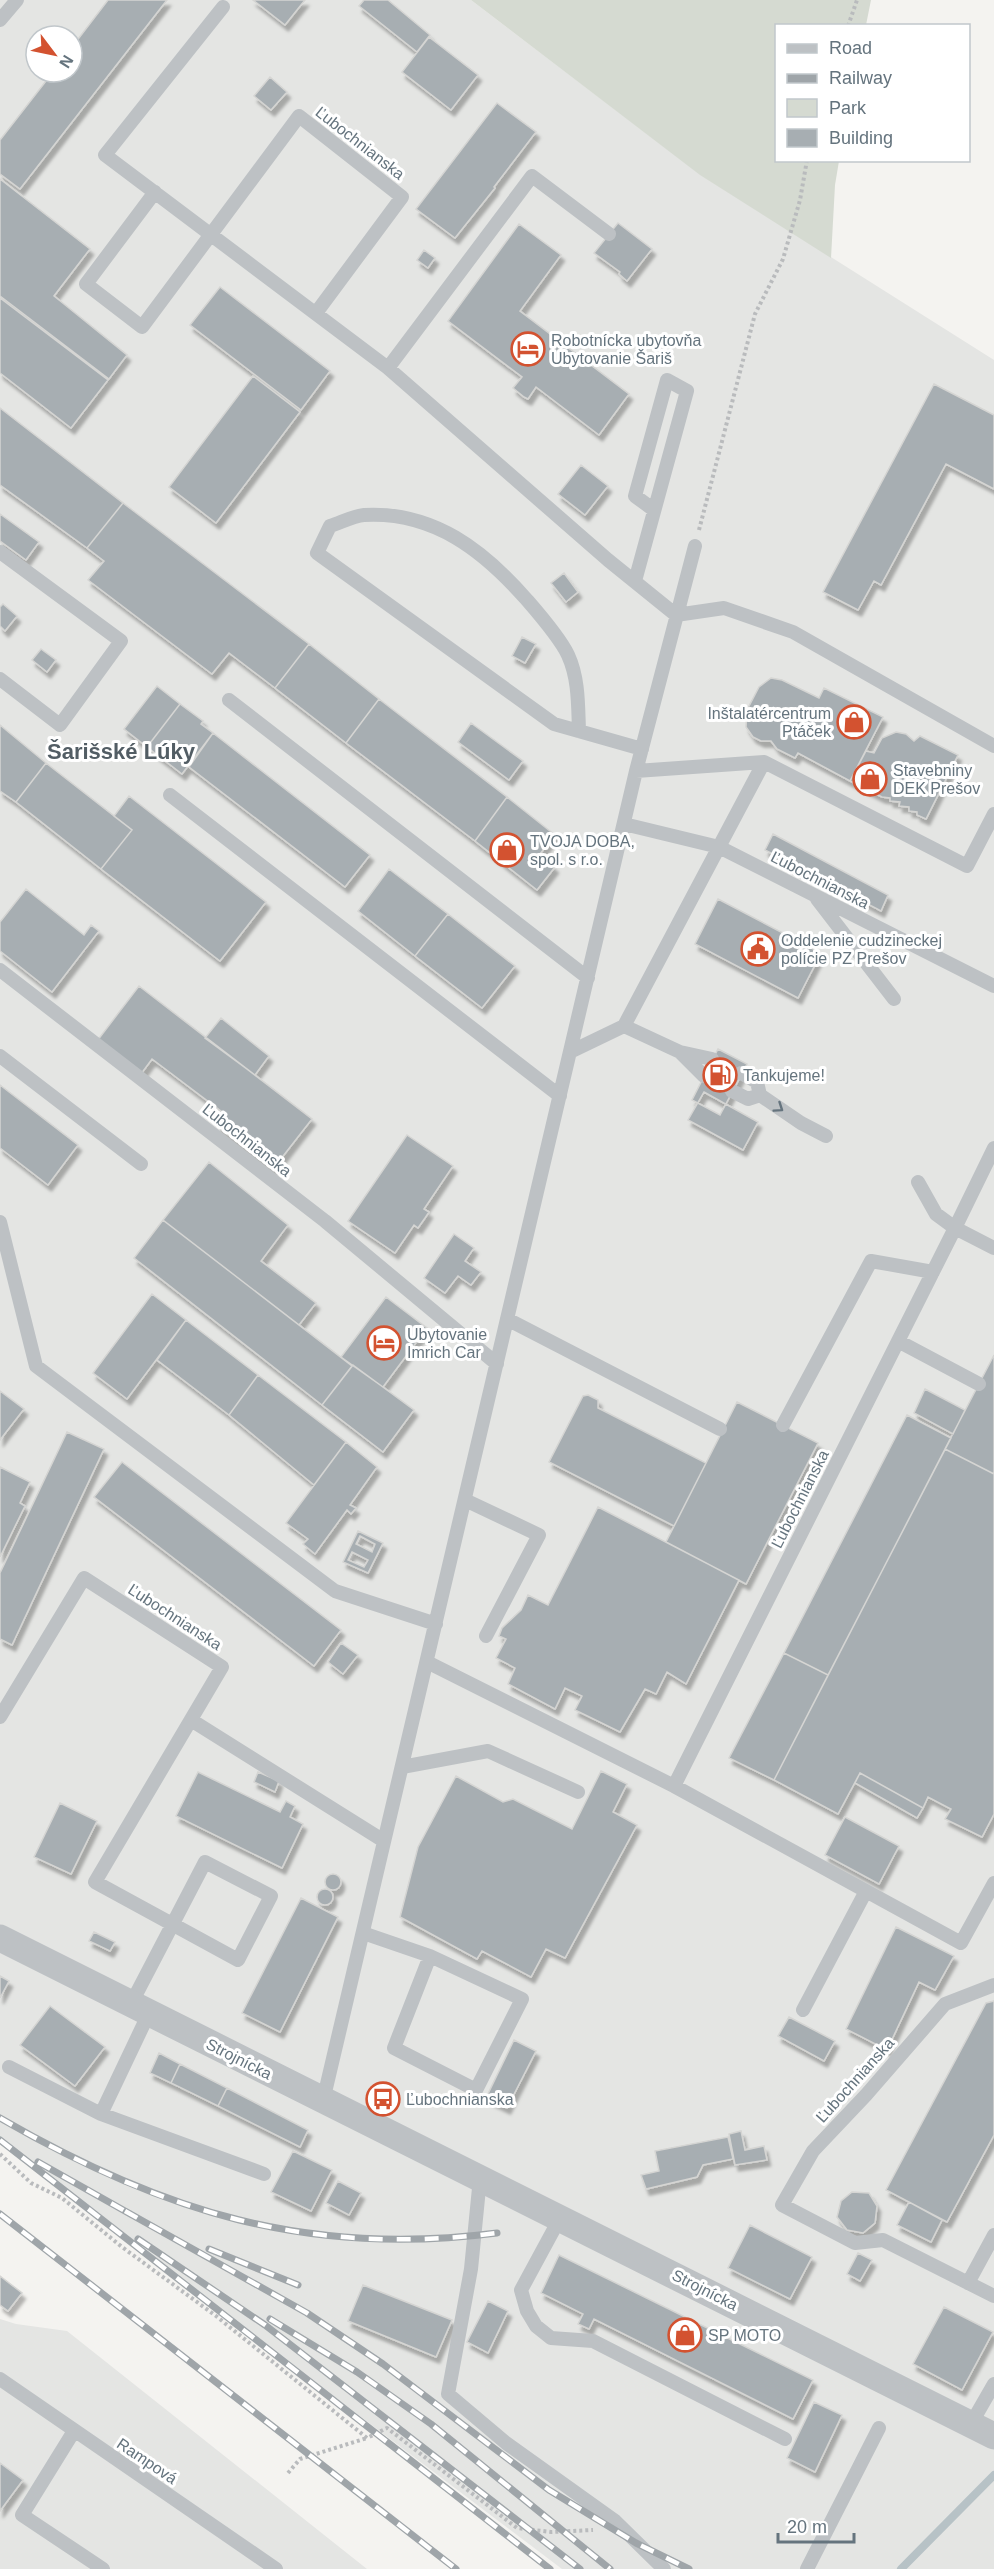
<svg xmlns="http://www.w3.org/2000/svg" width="994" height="2569" viewBox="0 0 994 2569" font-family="Arial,sans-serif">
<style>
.built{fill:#e4e5e3;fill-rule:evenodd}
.green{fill:#d5dad1}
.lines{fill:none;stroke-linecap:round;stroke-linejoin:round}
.stream{stroke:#b7c2c6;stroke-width:8}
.building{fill:#a7aeb2;stroke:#d5d5d3;stroke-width:1.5;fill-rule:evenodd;filter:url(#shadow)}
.path{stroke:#b9bbbd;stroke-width:4;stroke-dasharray:3 3;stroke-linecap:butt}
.service{stroke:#bdc1c4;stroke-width:14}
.minor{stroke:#bdc1c4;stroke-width:27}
.rail-casing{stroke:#9fa5a9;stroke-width:7}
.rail{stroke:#fff;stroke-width:4.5;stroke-dasharray:14;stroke-linecap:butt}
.oneway{stroke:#65747e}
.labels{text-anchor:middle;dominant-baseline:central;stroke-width:6;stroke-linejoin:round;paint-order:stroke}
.street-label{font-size:16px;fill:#65747e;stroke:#fff}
.poi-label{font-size:16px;fill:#65747e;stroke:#fff;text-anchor:start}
.district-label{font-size:22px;font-weight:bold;fill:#525d64;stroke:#fff}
</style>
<defs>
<filter id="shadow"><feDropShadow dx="3.5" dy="6" stdDeviation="1.5" flood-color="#0004"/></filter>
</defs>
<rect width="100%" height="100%" fill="#f4f3f0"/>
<!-- built -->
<path class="built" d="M0 0H471L701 175 994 360V2569H562L0 2144ZM36 36H72V72H36Z
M0 2319 16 2324 67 2331 367 2569H0Z"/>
<!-- green -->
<path class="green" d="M471 0H871L866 25 776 26V160L839 161 835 185 831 258 700 175Z"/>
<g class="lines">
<!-- stream -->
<path class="stream" d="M901 2569 994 2475"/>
</g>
<!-- building -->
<path class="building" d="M108 0H167L20 189 0 174V140L53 72H72V47Z
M253 0H305L285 25Z
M364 0H388L430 35 417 52 359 6Z
M429 37 478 75 451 110 402 72Z
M270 77 287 92 271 110 254 96Z
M497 103 536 132 494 187 495 188 455 238 416 209Z
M0 179 90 249 54 296 127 355 109 379 0 296Z
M618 223 652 249 627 281 619 274 620 272 594 253Z
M519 224 561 255 520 311 629 394 599 435 536 387 528 399 524 397 513 388 522 377 448 321Z
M424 250 435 258 428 268 417 260Z
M220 287 330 371 301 410 190 325Z
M0 298 108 380 71 428 0 373Z
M253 376 300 412 216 523 169 487Z
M934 384 994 415V489L946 464 881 585 874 581 858 610 823 592Z
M0 408 123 503 87 548 0 485Z
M581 465 608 486 585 515 558 494Z
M123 503 309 644 275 688 229 653 212 674 88 580 104 561 87 548Z
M0 514 39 542 26 560 0 541Z
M564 573 578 592 566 602 551 583Z
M3 604 17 616 5 631 0 626V607Z
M522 637 536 644 525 663 512 656Z
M309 644 379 699 346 743 275 688Z
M41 649 56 660 47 672 32 660Z
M771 678 782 680 819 698 824 688 883 717 850 781 798 753 795 758 777 749 771 741H761L753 737 746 727 747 710 759 687Z
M157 686 180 704 147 747 124 729Z
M379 699 507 797 475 841 346 743Z
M180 704 203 721 201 724 213 733 182 774 147 747Z
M471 723 523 761 509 780 458 742Z
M0 725 46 763 16 802 0 791Z
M896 732 906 734 914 741 920 736 958 755 926 819 917 815V812L909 811V807L899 806 900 802 890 801V798L882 797 850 781 866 751 874 753 882 738Z
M213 733 370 855 345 887 189 767Z
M46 763 132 830 101 869 16 802Z
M129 796 266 902 220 961 101 869 132 830 114 816Z
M507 797 555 835 540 854 555 867 537 890 475 841Z
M773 834 888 895 881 911 765 850Z
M389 869 448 914 415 956 358 911Z
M26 889 84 935 91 925 99 931 52 992 0 951V922Z
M718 899 821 953 798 998 695 944Z
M448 914 515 966 482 1008 415 956Z
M139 986 312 1119 273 1169 217 1126 226 1115 152 1059 141 1074 97 1041Z
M221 1018 269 1056 255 1075 205 1038Z
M718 1049 747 1064 720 1115 692 1100Z
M0 1085 78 1145 48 1185 0 1148Z
M704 1092 758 1122 743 1150 688 1120Z
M407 1135 453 1166 424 1209 429 1212 425 1218 418 1228 414 1225 395 1253 348 1221Z
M209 1162 288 1225 261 1261 316 1303 299 1325 163 1220Z
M163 1220 352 1366 322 1405 134 1258Z
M454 1234 474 1248 465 1261 481 1272 471 1285 458 1276 445 1293 424 1278Z
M152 1294 186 1320 127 1399 93 1373Z
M386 1297 427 1328 383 1387 341 1357Z
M186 1320 258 1375 229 1415 157 1360Z
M994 1355V1474L945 1449Z
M353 1365 414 1410 383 1452 322 1405Z
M258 1375 346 1442 314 1485 229 1415Z
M925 1389 965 1410 953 1434 914 1413Z
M0 1391 24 1409 0 1440Z
M588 1395 598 1400V1408L706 1463 674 1526 549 1462 583 1396Z
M737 1402 818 1443 746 1584 666 1542Z
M907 1415 951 1438 828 1675 784 1653Z
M67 1432 104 1449 12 1645 0 1639V1573Z
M346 1442 377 1467 350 1505 356 1508 351 1514 347 1510 315 1554 303 1544 308 1539 286 1523Z
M945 1449 994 1474V1814L982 1837 945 1819 951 1809 928 1797 923 1808 860 1773 838 1814 774 1780Z
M122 1462 341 1630 314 1666 94 1497Z
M0 1467 30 1482 20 1503 25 1506 0 1557Z
M598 1507 739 1580 686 1684 667 1672 656 1694 645 1689 620 1732 575 1710 582 1696 565 1688 555 1709 508 1684 515 1668 496 1658 506 1639 499 1636 502 1628 521 1610 528 1595 548 1605Z
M358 1531 383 1543 368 1573 343 1562ZM360 1536 375 1544 372 1552 356 1544ZM352 1552 368 1560 364 1567 348 1560Z
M341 1643 358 1655 343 1674 328 1662Z
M784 1653 828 1675 774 1780 729 1758Z
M601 1771 627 1784 613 1812 637 1825 565 1958 546 1949 531 1977 482 1951 477 1959 400 1917 418 1847 456 1776 503 1802 513 1799 572 1829Z
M198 1772 280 1812 286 1801 295 1806 290 1817 303 1824 282 1868 176 1816Z
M258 1772 279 1781 275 1792 254 1782Z
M860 1773 923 1808 917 1818 855 1783Z
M60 1803 97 1821 71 1874 34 1857Z
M845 1817 899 1846 879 1884 825 1855Z
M325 1882a8 8 0 1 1 16 0a8 8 0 1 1-16 0Z
M317 1897a8 8 0 1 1 16 0a8 8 0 1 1-16 0Z
M301 1898 338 1917 280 2032 242 2013Z
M896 1927 954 1956 935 1990 919 1982 887 2050 846 2029Z
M94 1932 115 1942 110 1951 89 1941Z
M0 1976 9 1981 0 1998Z
M994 2001V2135L947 2222 886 2190 986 2003Z
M50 2006 105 2047 75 2086 20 2045Z
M789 2017 835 2041 824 2061 778 2036Z
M514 2040 536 2051 507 2108 486 2098Z
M159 2053 180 2064 171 2083 150 2073Z
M180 2064 227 2088 218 2106 171 2083Z
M227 2088 308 2130 300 2147 218 2106Z
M741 2131 745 2150 764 2146 767 2160 735 2165 729 2134Z
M728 2137 733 2159 703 2165 697 2177 646 2189 641 2175 659 2171 655 2151Z
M293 2151 332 2170 311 2211 271 2192Z
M338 2181 361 2193 349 2215 326 2203Z
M852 2192 869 2193 877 2206 875 2223 863 2233 847 2230 837 2217 841 2201Z
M909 2202 942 2220 931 2242 897 2225Z
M750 2225 812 2257 790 2299 728 2268Z
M858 2253 872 2260 860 2281 847 2274Z
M559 2255 813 2380 793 2419 594 2319 589 2329 578 2324 583 2314 541 2293Z
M0 2276 22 2293 8 2311 0 2305Z
M363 2285 452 2320 436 2357 348 2321Z
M488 2301 508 2311 488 2353 467 2342Z
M944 2307 993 2332 962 2390 913 2364Z
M814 2402 842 2415 815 2472 787 2458Z
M0 2463 23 2480 0 2511Z"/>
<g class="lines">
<!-- path -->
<path class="path" d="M848 26 857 0
M699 530 755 314 783 259 800 200 807 160
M0 2154 31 2183 62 2198 122 2247 216 2316 367 2438 387 2428 517 2528 551 2532 593 2530
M288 2473 300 2459 367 2438"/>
<!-- service -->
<path class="service" d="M223 7 105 155 388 368 608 560 676 615 724 608 793 632 994 746
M0 20 17 0
M155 192 86 284 142 327 299 116 402 197 316 313
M388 368 532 176 609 234
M0 552 121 641 60 725 0 679
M635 581 687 391 667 380 635 496 654 510
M229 700 588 978
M579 731C578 706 579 679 568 655 560 638 540 615 527 600 484 551 434 511 364 515 353 516 340 523 330 526L317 553 554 724 642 749
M764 762 967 866 994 814
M170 795 560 1096
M624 824 719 847 994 986
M817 899 894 999
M0 970 325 1221 497 1364
M624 1026 680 1052 712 1059
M570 1052 624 1026 764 762 636 771
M680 1052 704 1076
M0 1056 141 1164
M741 1073 757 1082 760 1095 801 1123 826 1136
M732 1091 748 1099 760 1095
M994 1148 955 1228 994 1248
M0 1222 36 1366 335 1591 436 1624
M507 1319 720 1429
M898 1341 979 1384
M783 1425 871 1261 933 1272
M465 1500 539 1535 486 1636
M427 1662 674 1786 961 1943 994 1883
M0 1717 84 1578 222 1667 95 1882 238 1960 271 1896 205 1862 131 2004
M191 1720 384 1841
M402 1767 488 1751 578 1792
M674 1786 955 1228 936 1214 918 1182
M363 1933 430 1956 522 1999 476 2090 394 2048 430 1956
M994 1985 945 2004 866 2095 813 2151 782 2205 855 2243 883 2240 994 2296
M803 2010 866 1891
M149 2013 101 2114 264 2174
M9 2067 101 2114
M323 2101 636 771 695 546
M480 2178 471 2269 448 2394 506 2443 615 2521 664 2569
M560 2218 521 2290 527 2311 536 2326 551 2338 593 2341 785 2439
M968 2283 994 2235
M0 2379 276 2569
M971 2424 994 2384
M74 2431 22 2515 103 2569
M807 2569 879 2428"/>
<!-- minor -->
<path class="minor" d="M0 1938 994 2436"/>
<defs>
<path id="rail" d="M0 2118C162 2212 308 2257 497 2233
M0 2140 550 2569
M38 2162 132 2215
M125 2211 307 2313 383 2364 549 2490 636 2543 689 2569
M0 2214 456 2569
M138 2239 265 2325 580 2569
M209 2249 298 2285
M270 2319 357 2372 431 2424 610 2569"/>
</defs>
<!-- rail casing -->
<use href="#rail" class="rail-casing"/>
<!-- rail -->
<use href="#rail" class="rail"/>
</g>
<!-- one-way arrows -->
<defs><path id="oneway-chevron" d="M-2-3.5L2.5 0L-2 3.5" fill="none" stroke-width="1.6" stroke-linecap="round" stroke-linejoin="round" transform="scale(1.5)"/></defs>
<use class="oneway" href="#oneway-chevron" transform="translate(779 1108) rotate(34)"/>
<!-- icons -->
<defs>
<symbol id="hotel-ring" viewBox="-11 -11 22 22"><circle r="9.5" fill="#fff" stroke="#d35230" stroke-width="1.5"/><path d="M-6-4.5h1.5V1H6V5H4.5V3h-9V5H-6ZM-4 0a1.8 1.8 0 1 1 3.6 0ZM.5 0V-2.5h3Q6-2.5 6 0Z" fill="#d35230"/></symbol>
<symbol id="shop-ring" viewBox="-11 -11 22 22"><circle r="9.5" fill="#fff" stroke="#d35230" stroke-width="1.5"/><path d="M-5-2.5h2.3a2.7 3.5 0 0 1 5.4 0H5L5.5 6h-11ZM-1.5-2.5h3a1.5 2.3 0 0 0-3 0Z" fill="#d35230"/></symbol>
<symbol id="civic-ring" viewBox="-11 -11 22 22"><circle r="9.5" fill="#fff" stroke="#d35230" stroke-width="1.5"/><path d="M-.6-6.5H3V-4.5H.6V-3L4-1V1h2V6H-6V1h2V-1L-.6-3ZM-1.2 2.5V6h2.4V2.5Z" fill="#d35230"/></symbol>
<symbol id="fuel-ring" viewBox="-11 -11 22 22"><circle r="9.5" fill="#fff" stroke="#d35230" stroke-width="1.5"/><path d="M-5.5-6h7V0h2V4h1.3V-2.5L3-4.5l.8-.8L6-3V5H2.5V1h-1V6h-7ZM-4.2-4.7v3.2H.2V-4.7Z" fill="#d35230"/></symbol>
<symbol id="bus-ring" viewBox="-11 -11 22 22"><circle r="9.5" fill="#fff" stroke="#d35230" stroke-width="1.5"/><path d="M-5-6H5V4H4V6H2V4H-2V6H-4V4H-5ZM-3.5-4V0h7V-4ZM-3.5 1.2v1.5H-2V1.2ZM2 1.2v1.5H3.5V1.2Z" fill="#d35230"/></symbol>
</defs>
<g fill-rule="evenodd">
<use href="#hotel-ring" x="509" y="330" width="38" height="38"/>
<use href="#shop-ring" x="835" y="703" width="38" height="38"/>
<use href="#shop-ring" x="851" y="760" width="38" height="38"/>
<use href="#shop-ring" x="488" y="831" width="38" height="38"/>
<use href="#civic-ring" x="739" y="930" width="38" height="38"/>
<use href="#fuel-ring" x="701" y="1056" width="38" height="38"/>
<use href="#hotel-ring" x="365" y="1324" width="38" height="38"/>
<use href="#bus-ring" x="364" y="2080" width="38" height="38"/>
<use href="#shop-ring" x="666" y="2316" width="38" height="38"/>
</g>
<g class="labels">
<!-- street labels -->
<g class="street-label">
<text transform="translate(360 143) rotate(38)">Ľubochnianska</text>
<text transform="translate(820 880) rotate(27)">Ľubochnianska</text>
<text transform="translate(247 1140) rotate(38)">Ľubochnianska</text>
<text transform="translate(800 1499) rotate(-63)">Ľubochnianska</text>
<text transform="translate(175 1617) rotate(33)">Ľubochnianska</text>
<text transform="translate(239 2059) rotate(27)">Strojnícka</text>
<text transform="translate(855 2080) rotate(-48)">Ľubochnianska</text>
<text transform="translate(705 2290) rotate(27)">Strojnícka</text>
<text transform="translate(147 2461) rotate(34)">Rampová</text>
</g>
<!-- poi labels -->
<g class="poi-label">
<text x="551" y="340">Robotnícka ubytovňa<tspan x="551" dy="18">Ubytovanie Šariš</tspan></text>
<text x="831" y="713" text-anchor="end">Inštalatércentrum<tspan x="831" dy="18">Ptáček</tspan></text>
<text x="893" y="770">Stavebniny<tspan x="893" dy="18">DEK Prešov</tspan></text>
<text x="530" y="841">TVOJA DOBA,<tspan x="530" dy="18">spol. s r.o.</tspan></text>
<text x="781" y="940">Oddelenie cudzineckej<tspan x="781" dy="18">polície PZ Prešov</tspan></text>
<text x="743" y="1075">Tankujeme!</text>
<text x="407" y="1334">Ubytovanie<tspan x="407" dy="18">Imrich Car</tspan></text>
<text x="406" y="2099">Ľubochnianska</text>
<text x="708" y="2335">SP MOTO</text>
</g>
<!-- district labels -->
<g class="district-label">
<text x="121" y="751">Šarišské Lúky</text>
</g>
</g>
<!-- legend -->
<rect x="775" y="24" width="195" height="138" fill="#ffffff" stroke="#c1c7cb" stroke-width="1.5"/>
<rect x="787" y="44" width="30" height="9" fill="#bdc1c4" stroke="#c1c7cb" stroke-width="1.5"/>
<text x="829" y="54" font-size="18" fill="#65747e">Road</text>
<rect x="787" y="74" width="30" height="9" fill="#9fa5a9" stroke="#c1c7cb" stroke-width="1.5"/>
<text x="829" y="84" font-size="18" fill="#65747e">Railway</text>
<rect x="787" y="99" width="30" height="18" fill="#d5dad1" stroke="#c1c7cb" stroke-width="1.5"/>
<text x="829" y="114" font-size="18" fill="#65747e">Park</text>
<rect x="787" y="129" width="30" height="18" fill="#a7aeb2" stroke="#c1c7cb" stroke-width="1.5"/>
<text x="829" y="144" font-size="18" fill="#65747e">Building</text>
<!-- north arrow -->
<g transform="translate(54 54) rotate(122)"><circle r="28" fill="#ffffff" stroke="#c1c7cb" stroke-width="1.5"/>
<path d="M0-4.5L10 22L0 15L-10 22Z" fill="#d35230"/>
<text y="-9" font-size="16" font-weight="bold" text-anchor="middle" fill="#65747e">N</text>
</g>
<!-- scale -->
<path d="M778 2533v9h76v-9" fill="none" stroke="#65747e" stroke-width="3"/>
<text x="787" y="2533" font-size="18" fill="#65747e" stroke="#ffffff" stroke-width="4.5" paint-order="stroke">20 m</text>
</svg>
